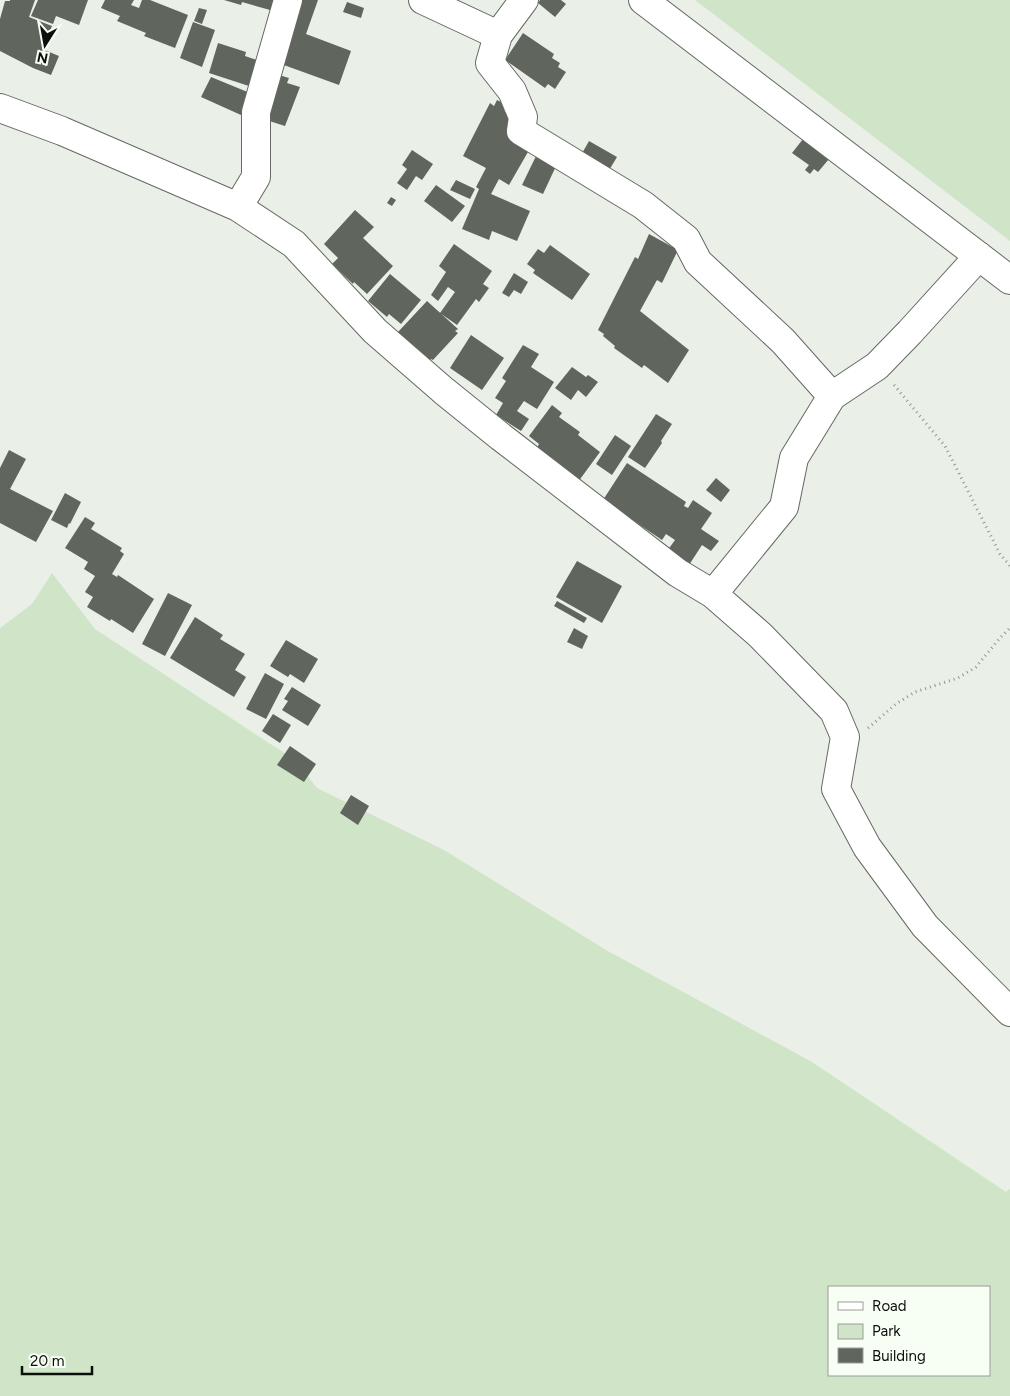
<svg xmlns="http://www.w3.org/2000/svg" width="1010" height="1396" viewBox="0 0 1010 1396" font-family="Figtree,sans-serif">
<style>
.green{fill:#d0e4c8;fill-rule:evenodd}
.building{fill:#60665e}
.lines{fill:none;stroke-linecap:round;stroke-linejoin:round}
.minor-casing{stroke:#646a62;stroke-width:30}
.path{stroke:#929690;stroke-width:3;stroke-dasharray:1 4;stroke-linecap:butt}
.minor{stroke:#fff;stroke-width:28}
</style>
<rect width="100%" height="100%" fill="#eaf0e7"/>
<!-- green -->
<path class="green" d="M695 0H1010V241Z
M52 573 95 629 295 760 317 788 444 850 606 950 812 1062 1006 1192 1010 1189V1396H0V628L32 604ZM829 1287H989V1375H829Z"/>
<!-- building -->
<path class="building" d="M10 0H35L29 17 52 26 42 49 59 56 51 75 33 68 0 51V19L5 1H10Z
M38 0H88L79 25 56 16 53 24 31 16Z
M105 0H134L131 5 139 8 142 0H150L188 15 175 48 144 36 146 33 117 21 120 16 101 8Z
M224 0H280L277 12 242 2 241 5Z
M300 0H318L306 34 351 51 339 85 281 64Z
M540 0H561L566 4 555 17 538 3Z
M347 2 364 8 361 18 343 12Z
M199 8 207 10 202 24 194 21Z
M193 22 215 30 202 67 180 58Z
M523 33 554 54 552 58 560 63 558 67 566 72 555 89 548 84 545 88 505 60Z
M218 43 246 52 245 56 263 62 255 88 209 73Z
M279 75 289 78 287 83 300 87 285 126 263 119Z
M211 77 250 93 241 115 201 97Z
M497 100 507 105 504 111 517 117 508 125 506 130 532 145 509 185 499 179 491 194 530 211 517 241 492 231 489 240 462 229 479 189 476 187 486 168 463 156 490 103 494 106Z
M803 139 829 159 818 172 814 169 810 174 805 170 809 165 792 153Z
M589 141 617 157 608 172 580 157Z
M412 150 433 164 422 180 416 176 407 190 397 183 407 169 402 165Z
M537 154 557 164 543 194 522 185Z
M456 180 475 189 470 199 450 190Z
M436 185 465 206 452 222 424 201Z
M391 197 396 200 392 206 387 203Z
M355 210 374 227 363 238 393 266 367 294 354 282 353 284 332 264 338 258 324 244Z
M649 234 678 250 662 283 657 280 640 311 689 350 668 383 644 365 642 368 614 348 615 346 603 336 604 334 598 330 635 257 638 259Z
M454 244 492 271 483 284 489 288 479 302 476 299 457 325 440 313 455 292 448 287 438 301 431 295 446 272 439 266Z
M550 245 590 274 572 300 533 273 535 270 527 264 538 249 544 253Z
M514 273 528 282 521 294 514 290 509 297 502 293Z
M390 274 421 300 401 324 389 314 387 317 368 301Z
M427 301 458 329 455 331 458 333 433 360 431 359 430 361 398 332Z
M471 335 504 358 482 390 450 368Z
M523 345 539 354 531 367 554 382 537 409 524 401 517 411 529 419 521 431 496 415 503 403 495 398 506 381 502 378Z
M572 367 586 377 588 375 598 382 586 397 578 390 571 400 555 388Z
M552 405 562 413 559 417 580 432 578 435 600 452 578 482 535 451 539 444 529 436Z
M656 414 672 424 661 441 662 443 645 468 628 457Z
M615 435 631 446 612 475 596 464Z
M9 450 26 459 10 489 53 511 36 542 0 523V468Z
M627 463 686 502 684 506 688 508 693 500 712 513 701 529 719 541 711 551 702 545 689 565 667 551 675 540 666 534 662 540 603 500Z
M716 478 730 490 721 502 706 490Z
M65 493 81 502 70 524 69 523 67 528 51 520Z
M85 517 95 523 91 529 122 548 120 551 124 554 112 574 117 577 118 575 154 599 133 633 111 619 110 621 87 607 93 597 85 592 95 576 84 569 88 562 65 548Z
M577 561 622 586 602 623 556 597Z
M168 593 192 605 165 656 142 644Z
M557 601 587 618 584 623 554 606Z
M195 617 223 635 220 639 245 654 235 670 246 677 234 697 170 658Z
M574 628 588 636 582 649 567 642Z
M286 640 318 659 304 683 290 674 288 677 270 666Z
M265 673 284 684 266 719 246 709Z
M292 687 321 705 308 726 282 710 288 701 284 699Z
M273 714 291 725 280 743 262 731Z
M290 746 316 764 304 782 277 765Z
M351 795 369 806 358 825 340 813Z"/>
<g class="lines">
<defs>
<path id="minor" d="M423 0 498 35 524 0
M643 0 1010 280
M498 35 490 63 512 91 523 117 521 131 643 205 686 239 698 262 783 341 832 396
M0 108 62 131 238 207 294 244 375 331 444 391 501 437 678 573 713 594 760 635 834 711 845 737 836 789 867 847 925 926 1010 1012
M238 207 256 177V112L288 0
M713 594 784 507 794 458 832 396 877 366 910 332 979 256"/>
</defs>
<!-- minor casing -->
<use href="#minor" class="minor-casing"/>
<!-- path -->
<path class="path" d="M894 385 945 446 1000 554 1010 566
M868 728 896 704 915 692 958 678 976 667 1000 638 1010 628"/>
<!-- minor -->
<use href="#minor" class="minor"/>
</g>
<!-- legend -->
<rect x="828" y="1286" width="162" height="90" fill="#f7fef4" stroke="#999e97"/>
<rect x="838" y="1302" width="25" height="8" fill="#ffffff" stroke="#999e97"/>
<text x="872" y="1311" font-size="15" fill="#0c0e0b">Road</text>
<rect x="838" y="1324" width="25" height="15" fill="#d0e4c8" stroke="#999e97"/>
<text x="872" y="1336" font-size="15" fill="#0c0e0b">Park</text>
<rect x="838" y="1348" width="25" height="15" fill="#60665e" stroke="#999e97"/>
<text x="872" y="1361" font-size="15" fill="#0c0e0b">Building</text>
<!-- north arrow -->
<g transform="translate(45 45) rotate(191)" stroke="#f7fef4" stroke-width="4" paint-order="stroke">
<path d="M0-4L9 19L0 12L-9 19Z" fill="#0c0e0b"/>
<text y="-8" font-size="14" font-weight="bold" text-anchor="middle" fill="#0c0e0b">N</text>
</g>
<!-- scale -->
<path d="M22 1366v8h70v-8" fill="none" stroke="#0c0e0b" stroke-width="2.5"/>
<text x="30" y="1366" font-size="15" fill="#0c0e0b" stroke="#f7fef4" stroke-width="4" paint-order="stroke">20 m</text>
</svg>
